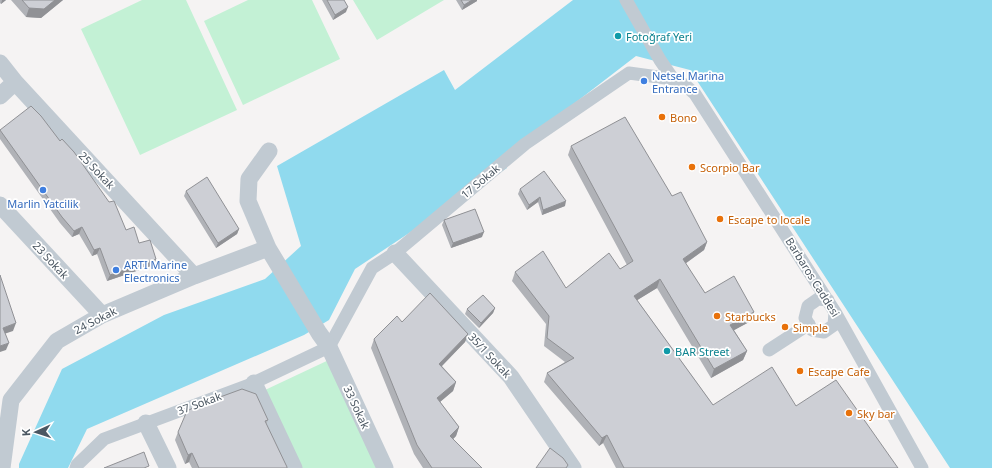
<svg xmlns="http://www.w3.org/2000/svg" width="992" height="468" viewBox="0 0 992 468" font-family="'Noto Sans',sans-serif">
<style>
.green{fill:#c3f1d5}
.water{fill:#90daee}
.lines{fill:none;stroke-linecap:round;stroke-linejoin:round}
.pedestrian{stroke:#c1cad2;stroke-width:13}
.minor{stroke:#c1cad2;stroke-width:17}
.wall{fill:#b0b2b7}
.shaded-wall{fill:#909195}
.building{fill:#cdcfd5;stroke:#909195}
.culture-dot{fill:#0f9aa8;stroke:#fff;stroke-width:1.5}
.shop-dot{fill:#3f7fe0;stroke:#fff;stroke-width:1.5}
.food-dot{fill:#e8710a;stroke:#fff;stroke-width:1.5}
.labels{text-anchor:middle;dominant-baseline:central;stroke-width:3.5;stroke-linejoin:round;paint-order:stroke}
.culture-label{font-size:11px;fill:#0d838f;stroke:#fff;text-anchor:start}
.shop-label{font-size:11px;fill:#366cbe;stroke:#fff;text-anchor:start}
.food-label{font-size:11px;fill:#c56008;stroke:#fff;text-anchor:start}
.street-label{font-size:11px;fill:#4a5661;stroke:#fff}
</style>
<rect width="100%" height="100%" fill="#f5f3f3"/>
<!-- green -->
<path class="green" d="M142 0H186L237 110 140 155 81 29Z
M248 0H312L340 59 243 105 204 21Z
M353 0H444L377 40Z
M333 358 380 468H301L265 390Z"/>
<!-- water -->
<path class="water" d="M573 0H992V468H950L690 70 636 56 502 159 507 168 355 269 329 320 304 335 87 429 68 468H19V464L62 369 164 315 265 279 301 246 277 166 444 70 455 90Z"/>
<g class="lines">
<!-- pedestrian -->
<path class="pedestrian" d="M626 0 660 60 673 79
M828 300 818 299 808 306 805 318 812 330 824 332 834 325 835 312
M769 350 809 324
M76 468 77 465 104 439 249 385 329 347 372 268 395 253 525 144 629 73 673 79 685 85 695 94 835 312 922 468"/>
<!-- minor -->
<path class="minor" d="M0 63 15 82 194 276
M0 96 15 82
M269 151 249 179 248 201 268 248 319 333 329 347 385 468
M0 205 102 315
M395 253 511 377 573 468
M254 383 294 468
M146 423 168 468
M2 468 11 400 57 341 102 315 194 276 268 248"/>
</g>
<!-- wall -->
<path class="wall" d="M0 0H6L1 4 0 3Z
M11 0H63L41 18 26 17Z
M322 0H344L346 12 333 20Z
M456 0H477V1L462 10Z
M0 130 126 230 156 259 154 265 107 281 97 254 92 256 79 234 72 237 60 223 0 139Z
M571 146 672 196 707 242 704 250 685 264 705 293 754 312 751 321 734 330 747 351 743 360 711 378 657 288 637 300 713 405 796 406 898 468H616L603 443 599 446 544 382 547 373 565 362 544 346 546 324 512 281 515 272 566 288 620 269 627 265 568 155Z
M520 189 565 206 542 215 538 202 527 210 518 194Z
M186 191 239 229 237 234 216 248 184 196Z
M444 220 482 237 451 248 442 225Z
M495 308 493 313 479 328 465 314 467 309Z
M402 322 468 334 465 342 442 366 456 382 453 391 440 402 459 427 456 436 453 439 482 468H423L414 454 371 348 374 339Z
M268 420 266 424 287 468H192L189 462 185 464 175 440 178 432Z"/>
<!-- shaded-wall -->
<path class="shaded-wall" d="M2 0H6L1 4Z
M55 0H63L41 18 26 17 29 8Z
M472 0H477V1L462 10 464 5Z
M348 7 346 12 333 20 335 15Z
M540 197 538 202 527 210 529 205Z
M566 201 565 206 542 215 543 210Z
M82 227 79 234 72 237 74 231Z
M239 229 237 234 216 248 218 243Z
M484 232 482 237 451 248 453 243Z
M707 242 704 250 679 268 683 259Z
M100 248 97 254 92 256 94 250Z
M156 259 154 265 107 281 110 275Z
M660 279 657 288 631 304 634 296Z
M495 308 493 313 479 328 481 323Z
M754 312 751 321 727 334 730 325Z
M16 323 13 331 1 335 3 328Z
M468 334 465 342 436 372 439 364Z
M9 343 6 350 0 352V346Z
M747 351 743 360 711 378 714 369Z
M456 382 453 391 434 407 437 398Z
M459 427 456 436 447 445 450 436Z
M607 435 603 443 599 446 602 438Z
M192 453 189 462 185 464 188 455Z"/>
<!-- building -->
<path class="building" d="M22 0H55L44 9 29 8Z
M327 0H344L348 7 335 15Z
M461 0H472L464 5Z
M31 106 41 116 60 141 62 139 74 152 109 202 114 201 126 230 134 227 139 243 150 240 156 259 110 275 100 248 94 250 82 227 74 231 62 217 0 130Z
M625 117 672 196 681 192 707 242 683 259 705 293 734 276 754 312 730 325 747 351 714 369 660 279 634 296 713 405 772 367 796 406 836 380 898 468H624L607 435 602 438 547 373 574 358 547 338 549 316 515 272 543 251 566 288 609 253 620 269 633 261 571 146Z
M544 171 566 201 543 210 540 197 529 205 520 189Z
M207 177 239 229 218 243 186 191Z
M475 209 484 232 453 243 444 220Z
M0 275 16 323 3 328 9 343 0 346Z
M430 293 468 334 439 364 456 382 437 398 459 427 450 436 482 468H432L417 445 374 339 397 316 402 322Z
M483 295 495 308 481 323 467 309Z
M242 389 256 394 268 420 265 421 287 467V468H199L192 453 188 455 178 432 187 411 201 404Z
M550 448 563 458 568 465 566 468H536Z
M144 452 149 466 144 468H104Z"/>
<!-- markers -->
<g class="culture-dot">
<circle cx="618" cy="36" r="4"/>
<circle cx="667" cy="351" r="4"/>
</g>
<g class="shop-dot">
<circle cx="644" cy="81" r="4"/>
<circle cx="43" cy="190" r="4"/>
<circle cx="116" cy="270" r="4"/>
</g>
<g class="food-dot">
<circle cx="662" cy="117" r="4"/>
<circle cx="692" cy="167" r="4"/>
<circle cx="720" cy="219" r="4"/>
<circle cx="717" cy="316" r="4"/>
<circle cx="785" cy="327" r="4"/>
<circle cx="800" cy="371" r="4"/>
<circle cx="849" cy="413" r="4"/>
</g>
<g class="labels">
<!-- culture labels -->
<g class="culture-label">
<text x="626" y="36">Fotoğraf Yeri</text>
<text x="675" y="351">BAR Street</text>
</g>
<!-- shop labels -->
<g class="shop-label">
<text x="652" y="75">Netsel Marina<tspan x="652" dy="13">Entrance</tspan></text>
<text x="43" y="203" text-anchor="middle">Marlin Yatcilik</text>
<text x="124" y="264">ARTI Marine<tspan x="124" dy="13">Electronics</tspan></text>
</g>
<!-- food labels -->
<g class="food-label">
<text x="670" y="117">Bono</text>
<text x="700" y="167">Scorpio Bar</text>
<text x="728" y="219">Escape to locale</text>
<text x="725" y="316">Starbucks</text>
<text x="793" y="327">Simple</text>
<text x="808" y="371">Escape Cafe</text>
<text x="857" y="413">Sky bar</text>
</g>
<!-- street labels -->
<g class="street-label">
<text transform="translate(97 170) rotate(47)">25 Sokak</text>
<text transform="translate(480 181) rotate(-40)">17 Sokak</text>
<text transform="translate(51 260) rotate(47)">23 Sokak</text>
<text transform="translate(813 277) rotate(58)">Barbaros Caddesi</text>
<text transform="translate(95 320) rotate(-27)">24 Sokak</text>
<text transform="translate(490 355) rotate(47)">35/1 Sokak</text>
<text transform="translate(199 403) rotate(-20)">37 Sokak</text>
<text transform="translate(357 407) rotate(65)">33 Sokak</text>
</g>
</g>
<!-- north arrow -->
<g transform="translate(36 432) rotate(267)" stroke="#ffffff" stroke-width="3" paint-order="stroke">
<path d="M0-3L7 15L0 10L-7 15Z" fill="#4a5661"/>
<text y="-6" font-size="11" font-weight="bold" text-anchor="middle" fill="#4a5661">K</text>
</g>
</svg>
